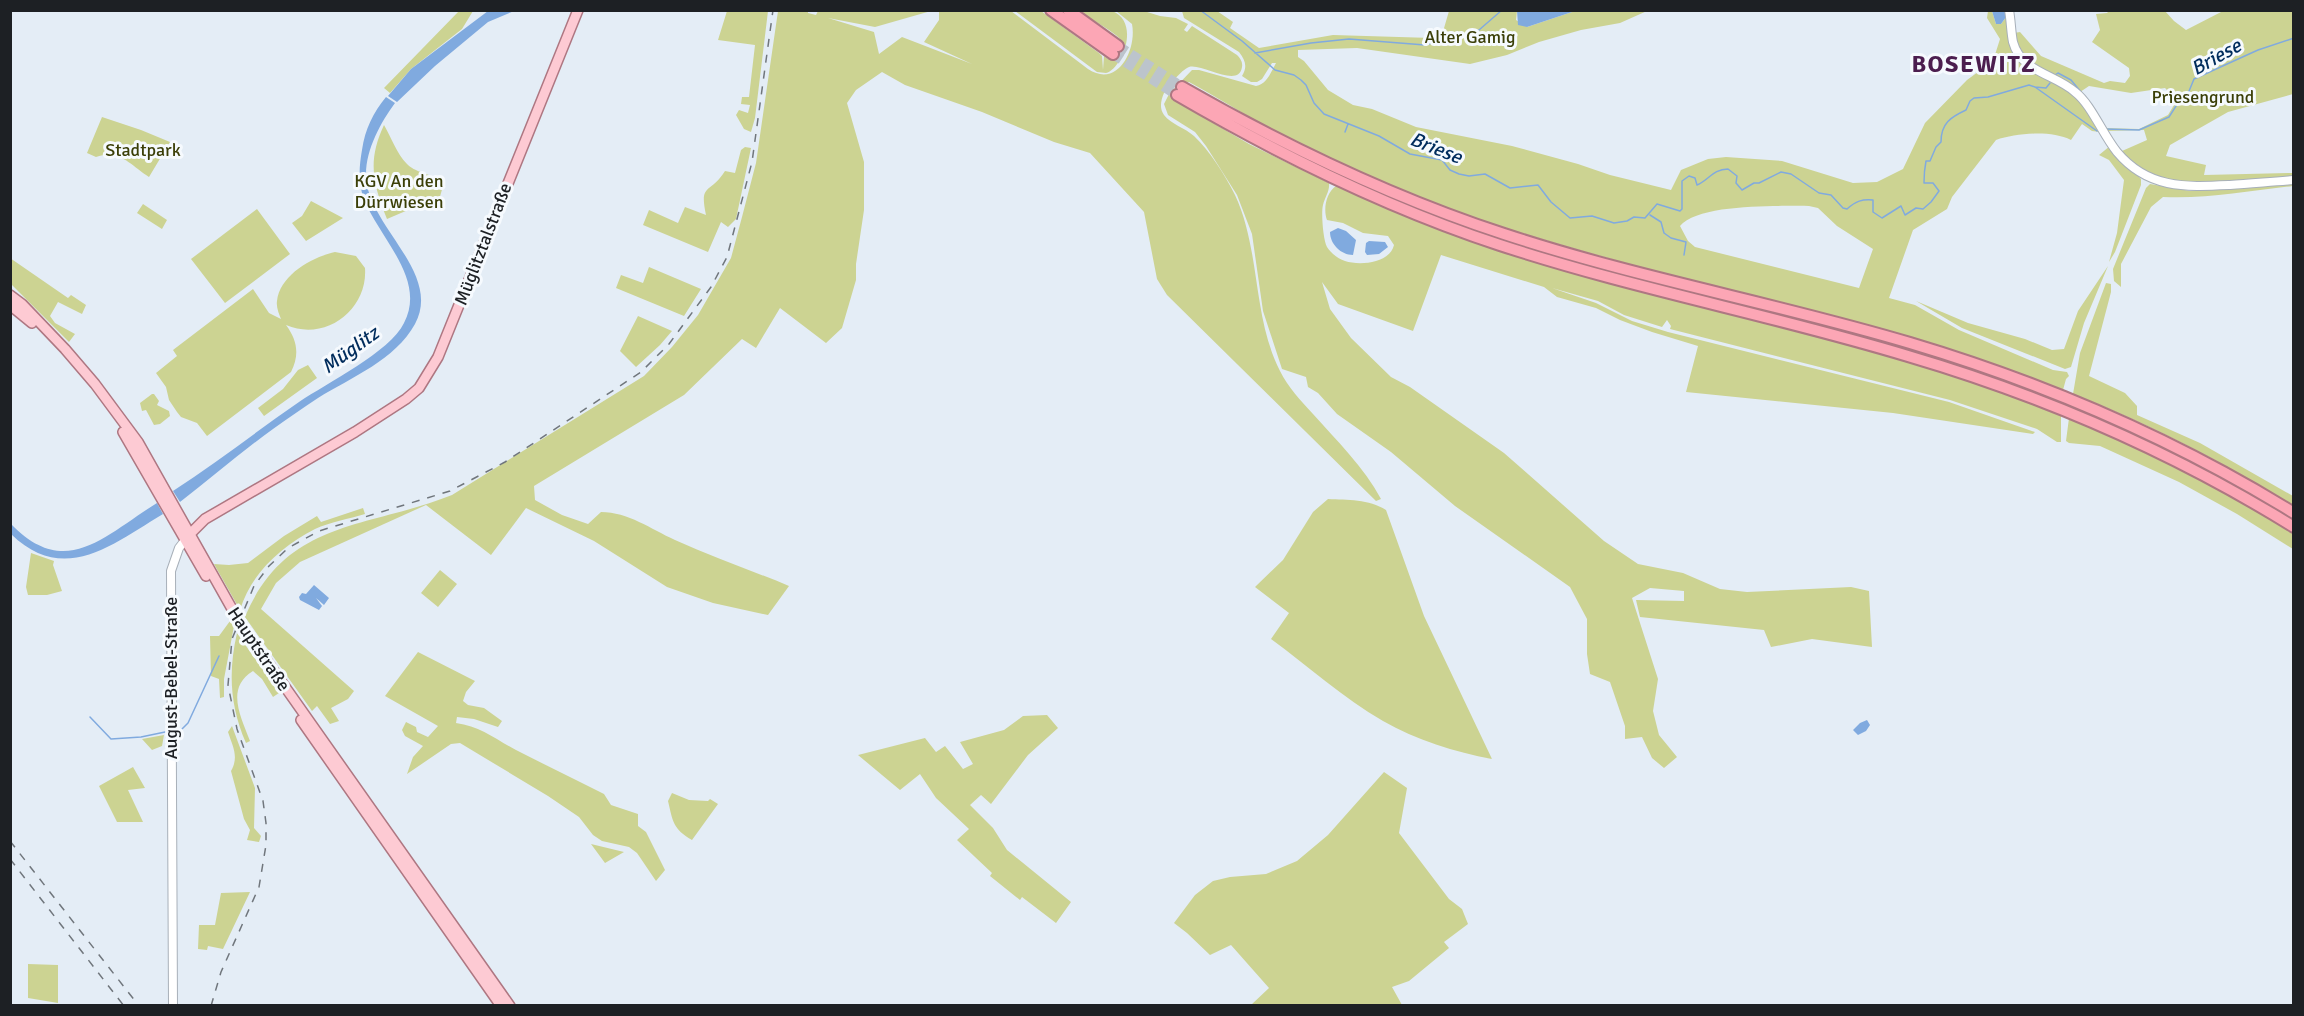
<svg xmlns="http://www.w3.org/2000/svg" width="2304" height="1016" viewBox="0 0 2304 1016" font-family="Signika,sans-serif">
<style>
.green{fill:#ccd392;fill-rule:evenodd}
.water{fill:#80aadf}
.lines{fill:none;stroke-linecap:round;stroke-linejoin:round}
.stream{stroke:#80aadf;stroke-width:1.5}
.highway-tunnel{stroke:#bcc4cc;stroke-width:10;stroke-dasharray:10 5;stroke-linecap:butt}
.minor-casing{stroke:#a8b0b9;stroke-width:10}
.major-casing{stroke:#ae7782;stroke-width:12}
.highway-casing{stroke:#ae7782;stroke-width:14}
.minor{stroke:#fff;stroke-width:8}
.major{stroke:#fdcad3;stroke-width:9}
.highway{stroke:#fca6b5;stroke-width:10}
.rail{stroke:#70767c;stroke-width:1.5;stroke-dasharray:8 8;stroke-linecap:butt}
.labels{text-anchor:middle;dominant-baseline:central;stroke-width:6;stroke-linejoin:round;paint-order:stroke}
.park-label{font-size:18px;fill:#3b3f08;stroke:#f6fafe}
.street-label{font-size:18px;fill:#1d2024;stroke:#f6fafe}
.water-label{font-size:20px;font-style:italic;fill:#002c5c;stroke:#f6fafe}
.district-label{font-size:24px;font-weight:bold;letter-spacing:1.5px;fill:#4c1e4f;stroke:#f6fafe}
</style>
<rect width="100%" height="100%" fill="#e4edf6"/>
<!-- green -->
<path class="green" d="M459 11H473L462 29 411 69 390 93 384 88Z
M727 11H768L755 118 751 132 744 129 736 115 739 110 748 113 750 105 741 104 742 97H749L755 45 718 40Z
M818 11H931L875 27 828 18 874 32 879 54 902 37 972 64 924 42 939 20V11H1011L1088 69C1118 89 1137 49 1132 24L1116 11H1144L1160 16 1176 18 1188 24 1184 30 1187 32 1192 26 1237 55C1240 58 1243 62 1242 67 1239 89 1202 63 1189 67 1181 70 1169 86 1164 93 1161 100 1159 108 1164 115 1171 124 1185 128 1194 136 1210 151 1225 175 1235 195 1261 251 1252 316 1280 371 1288 387 1301 401 1313 414 1337 441 1364 467 1381 499L1376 501 1167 295 1157 279 1144 212 1090 153 1054 142 982 112 905 85 882 72 856 90 847 103 864 162V210L856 264V280L842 328 826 343 780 308 756 348 742 339 684 395 534 486 535 500 562 515 588 524 601 512C628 512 651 529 675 540 712 557 751 570 789 586L768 615 713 603 667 587 594 541 526 508 491 555 426 505 300 562 276 583 261 609 354 691 348 699 331 708 339 721 330 724 317 706 312 711 245 617C286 519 367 529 452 495L644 376 672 347 698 315 731 258 742 217 756 163 778 11H808V13L816 15Z
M1015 11H1041L1099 53 1102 56 1103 70 1104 56 1108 59 1113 58 1121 40C1116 33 1089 18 1079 11 1088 11 1103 8 1112 11 1141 22 1122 69 1106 73 1103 73 1100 72 1097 72Z
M1182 11H1217L1233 22 1230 28 1259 48 1333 35 1432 38 1442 35 1449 11H1517L1516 20 1527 27 1575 11H1647L1620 23 1581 30 1539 42 1507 55 1470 64 1357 48 1298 50V57L1304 61 1328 90 1353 105 1372 109 1416 127 1512 146 1578 164 1610 175 1671 190 1681 170 1708 159 1726 157 1782 161 1853 183 1877 182 1903 169 1925 123 1967 80 1993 61 2000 39 1987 18 1988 11H1992L1996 24H2001L2006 17V11L2024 65 2044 78 2060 84 2081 102 2100 132 2092 131 2082 124 2071 140C2051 130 2017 133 1996 140L1952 197 1947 209 1913 230 1889 298 1915 305 1959 330 2053 370 2067 372 2069 376 2066 379 2063 390C1890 321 1706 290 1528 235 1446 210 1366 178 1290 139 1255 122 1221 99 1189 82L1182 85 1174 100 1249 144 1329 183C1330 191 1325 197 1323 205 1321 212 1323 240 1327 247 1331 253 1338 259 1345 261 1360 266 1390 263 1394 245L1388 236 1363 233 1343 223 1327 220C1323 209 1326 193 1336 186L1449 233 1555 268 1904 360 1973 382 2061 415V442H2057L2037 429 1950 400 1670 329 1671 326 1667 320 1662 327 1624 315 1598 301 1552 288 1596 303 1632 321 1668 332 1949 402 2035 432 2033 434 1893 413 1686 392 1698 346 1652 332 1620 320 1596 308 1557 297 1544 287 1441 255 1413 331 1338 304 1322 282 1330 309 1351 338 1391 377 1410 387 1504 453 1604 541 1638 564 1683 573 1720 589 1747 592 1851 587 1869 591 1872 647 1812 639 1771 647 1764 630 1640 617 1636 600 1684 601V591L1650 588 1632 598 1658 679 1653 711 1659 735 1677 757 1664 768 1652 758 1642 737 1625 739V726L1610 682 1590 674 1587 654V619L1570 587 1455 506 1391 452 1337 414 1318 393 1308 387 1306 377 1282 369 1263 311 1252 234 1237 195 1206 146 1195 132 1168 115 1164 104 1169 94 1192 70H1199L1256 86C1267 84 1271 72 1276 63H1272L1262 79 1257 82H1251L1242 76C1248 66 1245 60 1239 52L1184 18ZM1809 206 1818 208 1837 226 1873 249 1859 288 1695 247 1688 241 1680 226C1699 203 1780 206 1809 206Z
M2109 11H2165L2174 21 2186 30 2223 11H2293V94L2228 112 2170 145 2166 156 2206 165 2204 175 2288 173H2293V178L2287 177C2236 181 2160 201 2122 151L2147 140 2144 130 2105 131 2103 128 2139 129 2168 115 2177 100 2165 88 2131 93 2089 86 2080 92C2050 76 2024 68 2014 33L2020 32 2041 56 2104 83 2110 81 2125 83 2130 76 2129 68 2092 42 2100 30 2096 14 2107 13Z
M102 117 141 130 170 142 149 177C130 165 120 149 96 157L87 153Z
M384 125C391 137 397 154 407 164 418 175 434 172 443 186L439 200 429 201 387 219C373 184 367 161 384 125Z
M2110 146 2141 179V185L2115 252 2109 262 2117 233 2124 180 2109 160 2099 155Z
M745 147 751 148 736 219 728 227 721 222 708 252 643 225 649 210 678 223 685 207 706 215C699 182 710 195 725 171L735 173 741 150Z
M2293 183V186C2249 191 2207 199 2163 197L2151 207 2121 264V287L2114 281 2113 269 2146 188 2150 184 2190 191Z
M311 201 343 218 306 241 292 223 302 216Z
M143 204 167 220 162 229 137 213Z
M257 209 290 254 225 303 191 259Z
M335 252 356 256 365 268C368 310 325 342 286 325 297 340 300 354 291 372L207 436 197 423 181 417 177 412 169 400 166 387 156 373 177 356 173 350 253 289 269 313 281 319C279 314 276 307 277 301 280 275 312 257 335 252Z
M10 258 68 298 71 295 86 305 82 314 58 302 50 316 55 323 75 334 69 342 11 284Z
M2108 266 2084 323 2071 367 2065 369 1962 328 1916 301 1968 323 2025 339 2052 350 2064 349 2078 311Z
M649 267 701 289 684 316 616 288 621 275 643 283Z
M2106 283 2111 284V292L2089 376 2125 393 2137 406V415L2200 443 2293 496V506C2224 462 2149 424 2073 394L2080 353Z
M638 316 672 331 660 345 636 367 620 351Z
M308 365 317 378 264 416 258 408 283 389 298 370Z
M152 394H154L159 401 157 405 169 411 170 416 160 424 154 425 146 410 142 411 140 403Z
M2069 418C2146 452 2222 488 2293 534V549L2237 514 2179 482 2100 446 2069 443 2066 441Z
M1328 499C1347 500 1369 499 1386 510L1424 616 1492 759C1455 752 1416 740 1383 721 1343 698 1308 666 1271 639L1289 613 1255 587 1283 560 1313 512Z
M363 508 365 514C349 519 330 522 315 529 282 546 251 573 240 610L214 564 229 565 248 563 284 536 317 516 321 522Z
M31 553 54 561 53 565 62 591 47 595H28L26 587Z
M440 570 457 584 438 607 421 593Z
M230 621 234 626 224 679V697L220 698 219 679 211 676 210 636H219Z
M237 633 279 693 273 697 262 679 253 671C225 688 241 717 250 741L246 743C230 706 228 672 237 633Z
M418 652 475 681 466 692 463 701 468 705 484 708 502 721 498 727 474 719 457 717 456 723C480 726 495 739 516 750 545 765 575 779 604 794L611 805 638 814V826L646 832 665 870 656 881 637 853 629 847 602 841 593 835 579 817 548 796 460 743 451 744 407 774 413 757 423 746 405 736 402 730 406 722 416 727 417 732 428 737 438 726 385 696Z
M1047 715 1058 728 1028 755 991 804 981 795 970 805 993 828 1007 850 1071 902 1056 923 1022 897 1020 900 990 876 992 873 957 840 969 829 936 798 920 774 900 790 858 755 925 738 936 752 945 746 963 769 973 764 960 742 1004 730 1023 716Z
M232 726 255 788 254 828 261 836 259 842 247 840 250 830 244 819 231 771C239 757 233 747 228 732Z
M164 735 162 746 152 750 142 739Z
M133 767 145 788 128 790 143 822H117L99 786Z
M1384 772 1407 788 1399 833 1449 899 1462 909 1468 924 1444 942 1449 948 1409 981 1392 987 1402 1005H1251L1269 988 1231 945 1210 955 1187 933 1174 923 1195 895 1213 881 1230 877 1266 874 1297 861 1328 835Z
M672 793 689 800 708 801 710 799 718 804 692 840C673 829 673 822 668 801Z
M591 844 624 852 605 863Z
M250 892 223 949 208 946 207 950 198 949 199 925H215L221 893Z
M28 964 58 965V1003L28 998Z"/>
<!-- water -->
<path class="water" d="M488 11H514L488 22 435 66 397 102 388 96 411 69Z
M1517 11V10L1575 11 1527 27 1518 25Z
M1992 11H2005L2006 17 2001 24H1996Z
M386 97 395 103C381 122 366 149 366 174 365 224 443 272 415 324 395 360 352 377 318 398 303 408 288 418 273 429 241 452 211 478 180 502L173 491C216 463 257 431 299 402 327 383 390 352 404 323 427 279 379 238 364 199 358 183 359 167 362 150 365 129 373 113 386 97Z
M1338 228 1346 231 1356 240 1353 255C1341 255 1330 244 1330 232Z
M1369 241 1385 242 1388 247 1379 254 1367 255 1365 252 1366 243Z
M157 503 163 514C113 544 64 586 11 534V524C66 581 105 535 157 503Z
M314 585 329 598 324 605 316 598 322 606 319 610 300 600 299 597 302 593 306 594Z
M1867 720 1870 725 1866 731 1858 735 1853 730 1860 723Z"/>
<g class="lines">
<!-- stream -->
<path class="stream" d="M1200 10 1242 41 1275 70 1294 75 1301 80 1306 85 1314 103 1324 114 1379 136 1410 154 1442 160 1450 170 1459 174 1469 176 1485 174 1510 188 1538 185 1551 202 1570 218 1592 216 1614 223 1627 221 1634 217 1645 218 1657 204 1680 211 1682 209V181L1689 176 1695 178 1697 185C1709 180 1713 169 1728 169L1737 176 1736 183 1742 190 1754 183H1759L1781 172 1791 174 1819 193 1831 195 1843 208 1847 209C1856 201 1862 199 1873 200V212L1882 218 1901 206 1905 215 1916 208 1923 209 1931 202 1939 191 1933 183H1924C1924 179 1925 166 1926 161H1930L1936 147 1941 142C1941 123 1951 117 1966 110L1970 101 1974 98 1988 97 2029 85 2035 87 2097 131
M1255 53 1311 43 1349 39 1425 45 1479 30 1502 10
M2055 75 2058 73 2071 80 2081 92
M2035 87 2046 88 2050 83
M2105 129 2139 130 2169 117 2176 106 2187 96 2194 79 2258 50 2294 38
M1345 132 1348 124
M1650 215 1661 222 1664 233 1671 238 1686 242 1684 255
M90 717 111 739 141 737 165 732
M182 729 188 723 219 656"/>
<!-- highway-tunnel -->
<path class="highway-tunnel" d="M1118 46 1182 87
M1113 54 1177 95"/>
<defs>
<path id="minor" d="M2009 10C2011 21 2011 32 2013 42 2021 72 2055 74 2075 92 2091 104 2103 135 2117 152 2148 189 2185 187 2230 185 2251 183 2272 182 2294 180
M173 1006 171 571 179 548 186 539"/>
<path id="major" d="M10 295 22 304 65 349 95 384 138 442 240 623 510 1006
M10 305 32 323
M123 432 206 576
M187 537 205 519 355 432 406 399 419 388 438 357 578 10
M301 720 501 1006"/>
<path id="highway" d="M1051 10 1113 54
M1068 10 1118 46
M1182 87C1285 146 1391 197 1504 234 1637 278 1776 303 1910 343 2044 383 2174 439 2294 513
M1177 95C1280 155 1387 208 1500 245 1634 289 1773 315 1908 356 2044 396 2173 452 2294 527"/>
</defs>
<!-- minor casing -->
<use href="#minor" class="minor-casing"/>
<!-- major casing -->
<use href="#major" class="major-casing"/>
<!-- highway casing -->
<use href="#highway" class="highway-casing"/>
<!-- minor -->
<use href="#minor" class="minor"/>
<!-- major -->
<use href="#major" class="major"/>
<!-- highway -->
<use href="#highway" class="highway"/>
<!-- rail -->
<path class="rail" d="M10 841 139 1006
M10 859 124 1006
M211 1006 221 972 259 887 266 845V823L263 801 237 729 228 685 232 639 254 586 269 566 288 548 319 531 450 491 505 462 641 372 669 344 711 287 727 257 752 162 773 10"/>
</g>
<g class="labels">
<!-- park labels -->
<g class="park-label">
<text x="1470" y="37">Alter Gamig</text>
<text x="2203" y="97">Priesengrund</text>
<text x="143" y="150">Stadtpark</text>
<text x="399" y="181">KGV An den<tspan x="399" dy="21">Dürrwiesen</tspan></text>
</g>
<!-- street labels -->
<g class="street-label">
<text transform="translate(483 244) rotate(-69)">Müglitztalstraße</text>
<text transform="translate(259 649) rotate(56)">Hauptstraße</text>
<text transform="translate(171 678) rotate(-90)">August-Bebel-Straße</text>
</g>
<!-- water labels -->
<g class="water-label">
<text transform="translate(2216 57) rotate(-29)">Briese</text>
<text transform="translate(1436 148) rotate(22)">Briese</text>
<text transform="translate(350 350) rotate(-36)">Müglitz</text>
</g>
<!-- district labels -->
<g class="district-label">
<text x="1974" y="64">BOSEWITZ</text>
</g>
</g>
<!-- border -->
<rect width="2304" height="1016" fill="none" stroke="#1d2024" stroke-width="24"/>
</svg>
